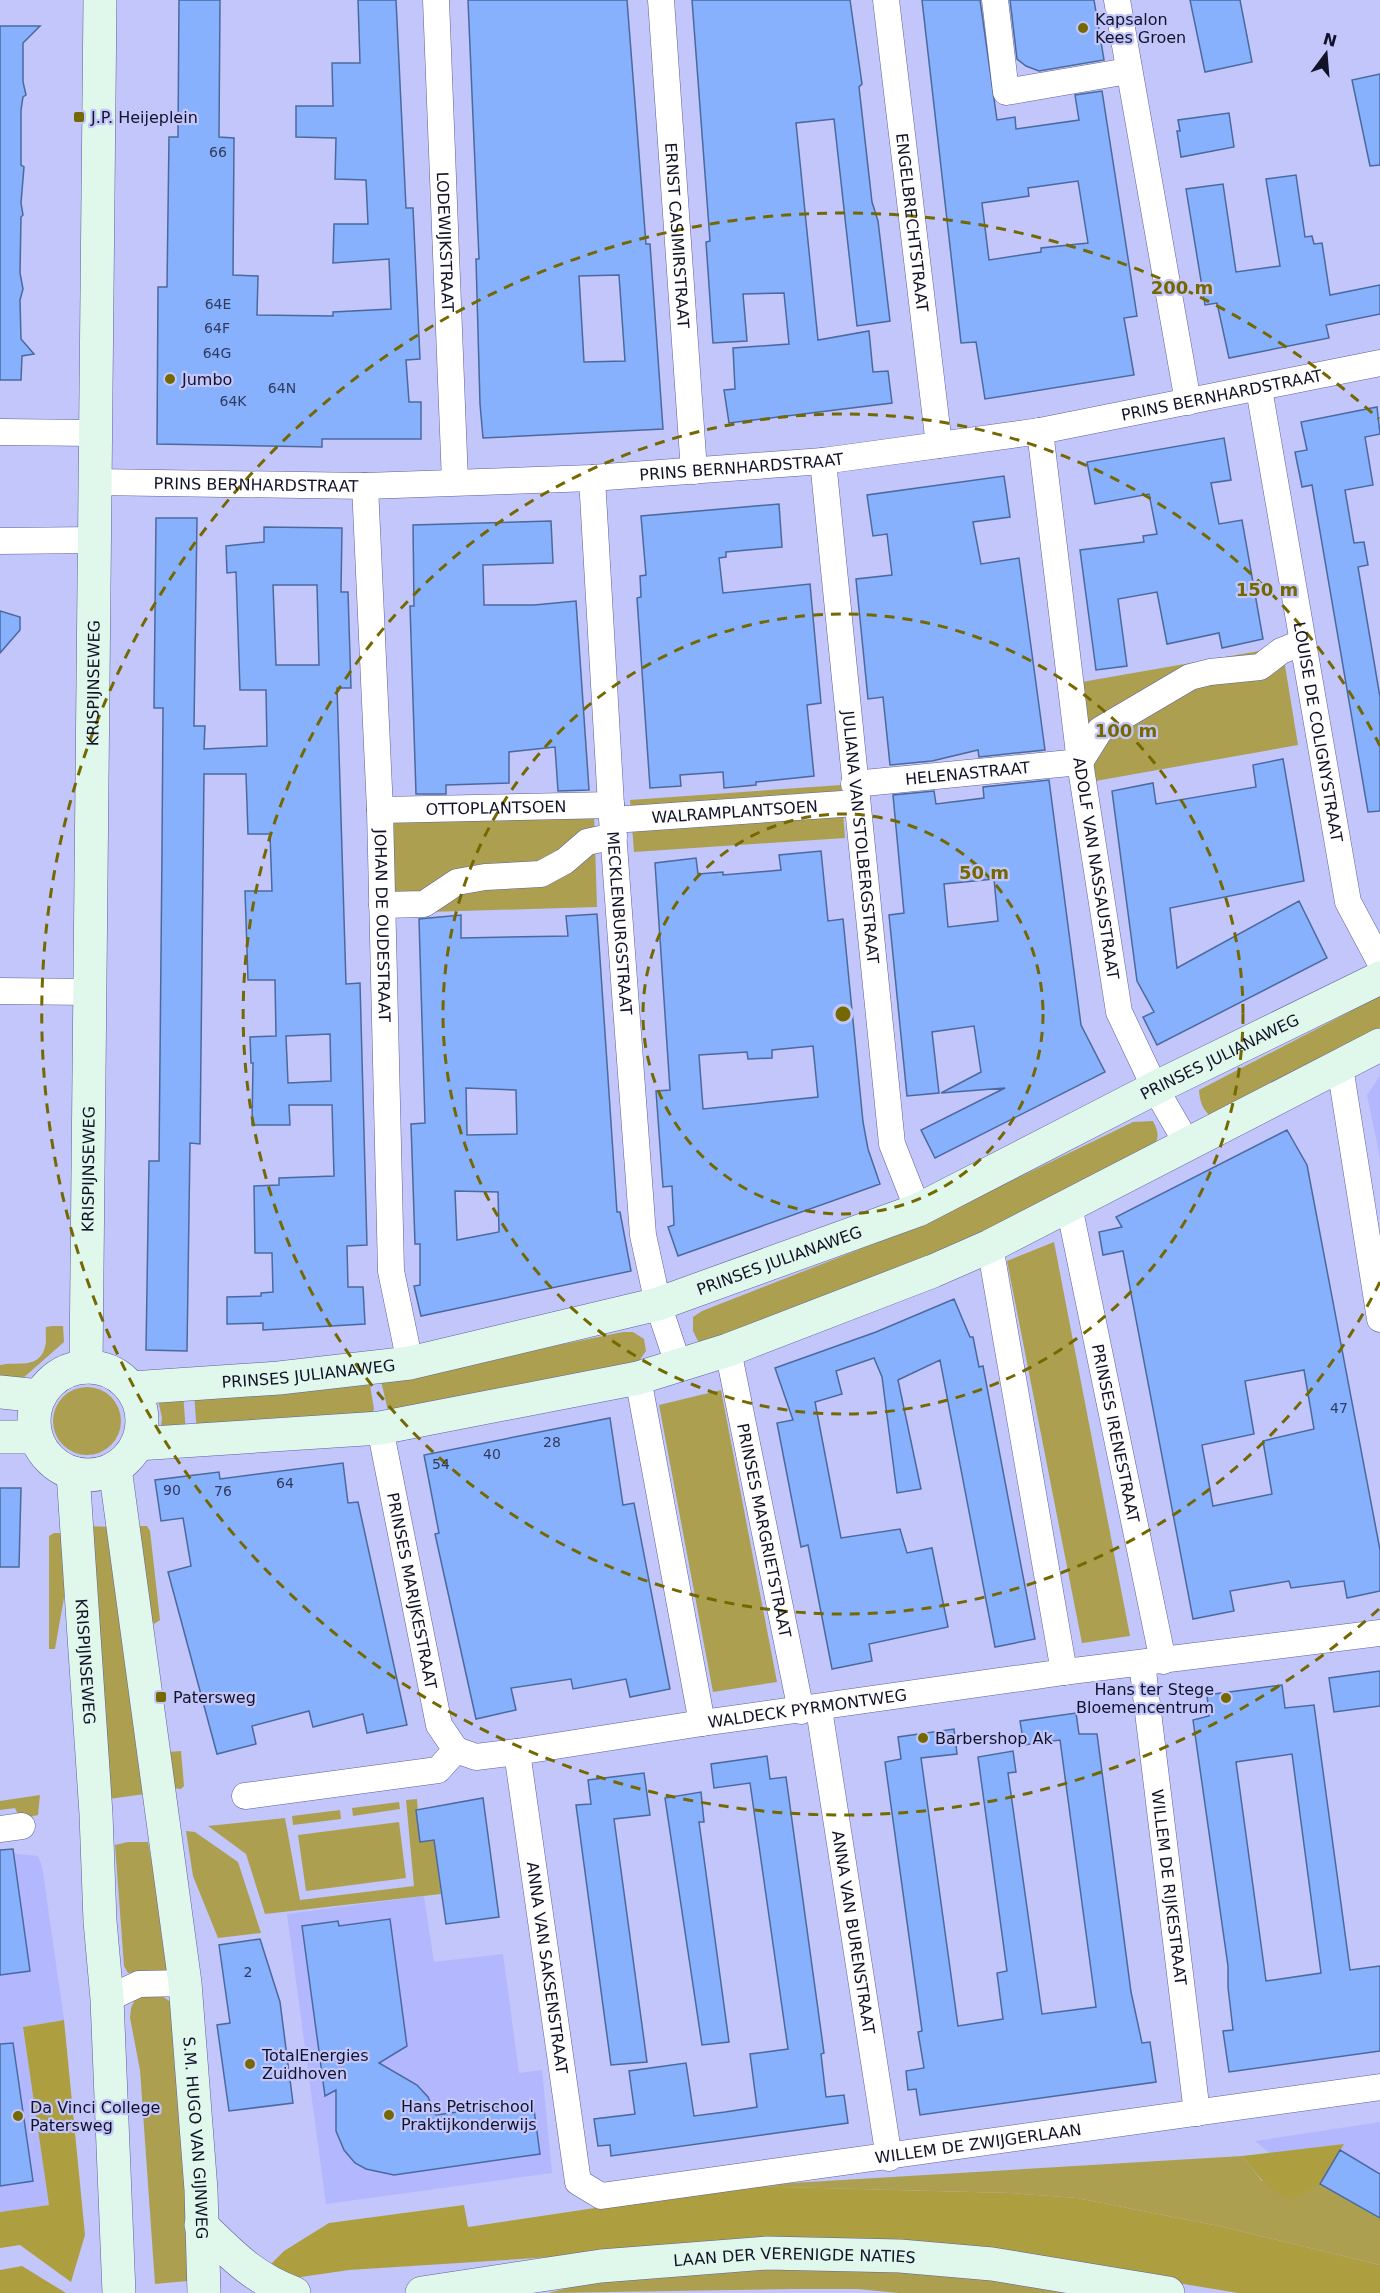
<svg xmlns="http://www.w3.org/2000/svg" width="1380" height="2293" viewBox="0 0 1380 2293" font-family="'DejaVu Sans',sans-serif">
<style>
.built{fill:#b3b7fe}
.green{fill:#aca050}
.forest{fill:#ad9f3f}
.building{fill:#87b1fc;stroke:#4b699e;stroke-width:1.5;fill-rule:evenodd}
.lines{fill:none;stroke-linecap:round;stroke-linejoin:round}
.street-casing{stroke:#5e6099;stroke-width:27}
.secondary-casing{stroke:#5e6099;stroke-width:34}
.street{stroke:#fff;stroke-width:26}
.secondary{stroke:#e0f7eb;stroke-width:33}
.ring{fill:none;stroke:#756800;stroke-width:3;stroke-dasharray:10 8}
.poi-dot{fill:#756800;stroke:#c2c6fa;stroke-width:2}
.labels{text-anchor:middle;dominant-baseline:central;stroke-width:4.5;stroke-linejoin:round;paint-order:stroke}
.number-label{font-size:14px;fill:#2f3a5e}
.poi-label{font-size:16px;fill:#121229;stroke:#c2c6fa;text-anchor:start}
.street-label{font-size:16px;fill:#121229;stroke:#c2c6fa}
.centre{fill:#756800;stroke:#c2c6fa;stroke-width:3}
.ring-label{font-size:18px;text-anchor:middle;font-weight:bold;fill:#756800;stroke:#c2c6fa;stroke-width:4.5;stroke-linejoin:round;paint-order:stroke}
</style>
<rect width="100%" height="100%" fill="#c2c6fa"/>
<!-- built -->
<path class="built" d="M1380 1076V1158L1367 1095Z
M9 1853 38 1856 42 1866 64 2020 23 2027 49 2205 0 2212V1854Z
M424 1896 434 1962 503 1954 519 2073 542 2070 552 2173 326 2204 287 1914Z
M1380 2122V2244L1255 2141Z"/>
<!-- green -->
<path class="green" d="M1282 647 1298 745 1090 782 1076 683Z
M841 785 845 838 634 852 630 800Z
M594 811 597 907 394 913 391 817Z
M1380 996V1031L1213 1118C1203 1111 1200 1103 1199 1090Z
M1153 1121C1159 1133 1160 1138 1151 1149L930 1261 708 1345 698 1341 693 1331V1317L702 1311 914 1228 1133 1122Z
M1054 1242 1130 1636 1082 1643 1007 1261Z
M52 1326H63L64 1342 22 1379H0V1365C17 1361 39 1370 45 1347 47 1341 45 1334 46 1327Z
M623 1332H633L644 1339 646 1351 634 1368 389 1415 381 1381Z
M363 1380 370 1385 374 1409 371 1416 197 1435 194 1392Z
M53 1421a34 34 0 1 1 68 0a34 34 0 1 1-68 0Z
M721 1390 777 1682 713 1692 659 1405Z
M183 1392 186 1434 160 1435 162 1418 157 1395Z
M86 1526 112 1527 145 1794 109 1799Z
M139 1526H147L150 1531 160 1620 154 1624 148 1612Z
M54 1533H62L65 1592 55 1649H49V1536Z
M181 1751 184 1786 181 1789 173 1788 168 1752Z
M40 1795 38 1815 20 1819 15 1808 0 1810V1801Z
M417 1799 420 1842 434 1840 441 1894 265 1914 246 1854 208 1826 285 1818 300 1900 414 1886 406 1800Z
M399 1802 400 1809 353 1816 352 1808Z
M340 1810 341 1819 293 1825 292 1816Z
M399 1822 406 1878 306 1891 298 1835Z
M186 1831 195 1832 238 1862 261 1933 218 1938 193 1876Z
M128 1842H148L170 1965 168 1970 128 1973 124 1966 115 1845Z
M149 1992 161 1995 176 2006 198 2280 155 2284 140 2070 130 2018 131 2008 136 1997Z
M1242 2156 1262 2181 1320 2184 1380 2218V2265L1224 2227 1077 2198 1011 2193 742 2186Z
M704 2268 955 2273 1093 2293H898L858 2289H791L548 2293 619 2275Z"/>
<!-- forest -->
<path class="forest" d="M64 2020 85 2235 71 2282 20 2245 0 2248V2212L49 2205 23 2027Z
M1344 2144 1320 2184 1292 2200C1270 2194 1256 2173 1242 2156Z
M742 2186 1011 2193 1077 2198 1224 2227 1380 2265V2293H1238L1027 2258 567 2256 349 2270 294 2278 264 2271 284 2251 329 2223 464 2205 468 2227Z
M22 2266 66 2293H0V2270Z"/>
<!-- building -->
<path class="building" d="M179 0H220L219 137 234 138 233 275 258 276 257 315 333 316V312L391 309 389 259 333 263 334 224H368L366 180 335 179 336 138 296 137V106H333L332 63H360L358 0H396L406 208H413L420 359 406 360 409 402H421V439H322V447L157 444 158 287H167L169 137H178Z
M468 0H627L646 244H650L663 429 483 438 480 404 476 259H479ZM619 275 625 361 584 362 579 276Z
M692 0H850L862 84 859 87 872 202 878 221 890 321 857 326 834 119 796 123 818 340 869 331 873 372 888 371 892 403 729 423 724 390 735 389 733 348 789 344 784 293 743 294 747 341 713 343 706 242 710 241Z
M922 0H980L997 120 1015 117 1016 129 1079 120 1075 95 1102 91 1137 316 1124 318 1134 375 985 399 976 342 961 343ZM1078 181 1088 243 1041 248V252L989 260 982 203 1029 196 1028 188Z
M1010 0H1094L1104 60 1039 71 1026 66 1017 59Z
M1190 0H1240L1252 62 1205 72Z
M0 26H40L23 43V82L26 95 23 97 21 110V165L24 167 21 203 23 215 21 217 20 273 23 289 20 300 21 339 34 354 22 356 21 380H0Z
M1380 74V165L1370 166 1352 80Z
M1229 113 1234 147 1181 157 1177 131H1180L1178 120Z
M1296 175 1305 237 1312 236 1314 244 1322 243 1330 295 1380 285V314L1326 325 1329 338 1229 358 1217 303 1205 305 1186 189 1223 184 1236 272 1280 266 1266 179Z
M1377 407 1380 434 1365 437 1373 485 1345 490 1354 543 1364 542 1368 565 1358 567 1380 697V811L1368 812 1312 485 1302 487 1295 452 1307 450 1301 422Z
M1224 438 1231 480 1211 483 1219 524 1242 520 1263 639 1222 648 1219 633 1167 644 1157 592 1118 599 1127 666 1096 670 1080 550 1144 542 1143 536 1157 534 1149 494 1095 504 1087 462Z
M1004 476 1010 517 973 522 981 564 1019 558 1045 750 979 757 978 750 932 761 890 765 883 697 868 699 856 579 892 575 887 534 873 536 867 495Z
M779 504 782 547 726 552V557L719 558 723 593 810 584 821 703 807 705 814 776 756 782V785L724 788 723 772 680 775 681 786 650 788 637 598 641 597 640 576 646 575 641 516Z
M156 518H197L194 726H205L204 749 267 746 266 690H240L236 572 227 573 226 546 264 542V527L342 528 341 592H348L351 688H337L338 718 346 984 360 983 367 1245 347 1246 348 1287H363L365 1324 263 1330V1323L227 1324V1297L261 1296V1293L273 1292 272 1253H255L254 1186 279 1185V1178L334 1176 332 1105H289L290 1125H252L253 1063H251L250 1037 276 1036 275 980H248L245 891H272L270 834H248L246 774H204L200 1144 190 1143 187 1351 146 1350 149 1161H159L162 852 163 708H154ZM273 585H317L319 665H276ZM330 1034 331 1081 288 1083 286 1036Z
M551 521 553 563 483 565 484 605H534L576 601 589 790 558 791 555 747 509 752V783L446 785V794H416L410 606H414L413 525Z
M0 611 20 617V630L0 653Z
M1283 759 1304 881 1170 908 1177 968 1299 901 1327 958 1157 1045 1143 1017 1154 1012 1137 981 1112 791 1153 783 1156 804 1256 787 1253 765Z
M1049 780 1081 1025 1105 1072 935 1158 921 1130 1005 1088 941 1093 981 1072 974 1026 932 1032 939 1093 907 1096 889 915 904 913 893 795 934 791 936 804 984 798 983 787ZM994 879 998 921 948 927 944 884Z
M821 851 828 921 843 919 863 1122 868 1149 880 1184 678 1256 668 1227 674 1225 672 1186 663 1187 656 1091 670 1090 655 863 696 858 698 874 723 872V875L781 870 779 855ZM813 1046 818 1097 703 1109 699 1055 747 1052 748 1059 772 1058V1050Z
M597 914 617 1212H620L631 1271 421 1316 414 1286 420 1285V1244H415L411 1124 425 1123 419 919 461 915V938L568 936 566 916ZM466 1088 516 1090 517 1134 467 1135ZM455 1191 498 1192 499 1232 457 1240Z
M1287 1130 1307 1165 1380 1550V1591L1347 1598 1344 1581 1291 1588 1289 1581 1230 1591 1234 1611 1193 1619 1123 1251 1103 1255 1099 1232 1122 1227 1116 1217ZM1304 1370 1314 1429 1263 1441 1272 1494 1213 1506 1202 1445 1254 1434 1245 1381Z
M954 1299 970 1337H973L979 1367 983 1366 1035 1639 995 1647 940 1360 898 1380 921 1489 897 1493 882 1377 874 1358 836 1371 842 1394 815 1402 841 1538 900 1529 907 1553 932 1548 948 1627 869 1644 872 1661 832 1669 808 1545 801 1547 777 1423 793 1420 775 1368 876 1332Z
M610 1418 623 1505 634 1503 670 1689 630 1697 626 1679 573 1689 571 1679 511 1688 516 1710 476 1719 435 1534 439 1533 424 1455Z
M343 1463 348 1503 358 1502 407 1725 367 1733 363 1714 313 1727 309 1711 252 1726 256 1744 217 1754 168 1572 191 1566 183 1518 161 1521 155 1480 219 1472 220 1479Z
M0 1488H21L19 1567H0Z
M1380 1671V1706L1334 1712 1329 1678Z
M1282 1685 1285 1708 1314 1705 1350 1970 1380 1966V2051L1229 2072 1223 2031 1233 2030 1228 1987V1966L1193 1720 1209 1716 1207 1695ZM1292 1754 1321 1973 1266 1981 1236 1762Z
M1076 1713 1079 1734H1097L1131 1992 1142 2043 1150 2042 1156 2082 920 2115 916 2089 908 2090 906 2071 924 2068 918 2032 922 2031 885 1762 901 1759 898 1737 954 1729 957 1754 921 1758 958 2026 1003 2019 997 1973 1007 1971 978 1757 1013 1751 1016 1772 1008 1773 1042 2014 1096 2007 1060 1740 1024 1745 1020 1721Z
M767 1756 770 1779 786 1777 824 2053 821 2054 826 2097 844 2095 848 2123 611 2156 610 2145 598 2146 594 2119 635 2114 629 2071 686 2063 694 2116 725 2112 757 2107 750 2054 788 2049 750 1783 714 1788 711 1764Z
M644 1773 650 1815 614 1819 647 2062 611 2065 576 1805 591 1804 588 1780Z
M701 1792 704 1822H699L729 2042 702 2045 665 1798Z
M483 1798 499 1917 446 1924 434 1840 420 1842 416 1810Z
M13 1849 30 1971 0 1975V1850Z
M390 1919 407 2046 379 2063 417 2085 428 2097 436 2115 533 2102 540 2154 394 2175 366 2169 355 2163 344 2150 336 2131V2090L325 2096 302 1926 338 1921 339 1926Z
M260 1939 280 2002 293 2103 229 2111 217 2025 230 2023 219 1945Z
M13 2043 33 2181 0 2186V2044Z
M1340 2150 1380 2174V2218L1320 2184Z"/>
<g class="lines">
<defs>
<g id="street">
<path id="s1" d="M436 0 455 482"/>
<path id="s2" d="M661 0 694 471"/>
<path id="s3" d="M886 0 939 445"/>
<path d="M995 0 1006 92 1128 71"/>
<path d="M1117 0 1188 402"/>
<path id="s4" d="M1259 389 1348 902 1380 962"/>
<path id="s5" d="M1040 431 1080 762 1119 1012 1155 1088 1188 1145"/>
<path d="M0 432 95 433"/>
<path id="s6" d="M823 461 892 1144 918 1210"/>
<path id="s7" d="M592 478 611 805 643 1235 658 1304 678 1364"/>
<path id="s8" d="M94 482 365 486 592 478 823 461 1040 431 1380 363"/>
<path id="s9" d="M365 486 380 810 391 1271 410 1363"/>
<path d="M0 541 95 540"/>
<path id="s10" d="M854 784 1080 762 1100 730 1190 677 1210 672 1260 667 1281 651 1301 643"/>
<path id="s11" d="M380 810 611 805"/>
<path id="s12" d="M613 820 856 803"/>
<path d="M382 905 424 904 457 882 485 877 541 874 565 861 587 842 614 836"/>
<path d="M0 991 90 992"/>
<path d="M1340 1067 1380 1319"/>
<path id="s13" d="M1069 1206 1163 1661"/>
<path d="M990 1246 1064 1672"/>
<path id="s14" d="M728 1350 801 1711"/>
<path d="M638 1378 702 1723"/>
<path id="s15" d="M380 1428 439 1725 456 1750"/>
<path id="s16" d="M1142 1663 1197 2113"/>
<path id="s17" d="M819 1709 889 2158"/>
<path id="s18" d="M456 1750 476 1757 517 1752 702 1723 1064 1672 1380 1633"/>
<path id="s19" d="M517 1752 578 2182 601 2196 1380 2087"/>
<path d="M245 1796 438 1770 456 1750"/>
<path d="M0 1829 22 1826"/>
<path d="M107 1999 139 1984 185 1983"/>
</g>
<g id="secondary">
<path id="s20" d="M86 1367 100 0"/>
<circle cx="88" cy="1421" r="54"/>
<path id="s21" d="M131 1388 279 1378 410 1363 658 1304 918 1210 1155 1088 1380 978"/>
<path d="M0 1392 40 1396"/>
<path d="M0 1437H36"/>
<path d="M137 1444 380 1428 638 1378 728 1350 933 1271 990 1246 1380 1045"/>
<path id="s22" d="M115 1468 185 1983 201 2190 204 2293"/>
<path id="s23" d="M73 1473 96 1814 100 1921 107 1999 119 2293"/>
<path d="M201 2225C232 2255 253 2278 294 2293"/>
<path id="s24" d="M422 2293 601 2266 767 2253 900 2256 992 2264 1168 2293"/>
</g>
</defs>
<!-- street casing -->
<use href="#street" class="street-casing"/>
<!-- secondary casing -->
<use href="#secondary" class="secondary-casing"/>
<!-- street -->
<use href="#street" class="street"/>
<!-- secondary -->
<use href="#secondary" class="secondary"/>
</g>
<!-- distance rings -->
<g class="ring">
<circle cx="843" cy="1014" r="200"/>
<circle cx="843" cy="1014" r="400"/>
<path d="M1380 1282A600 600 0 1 1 1380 746"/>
<path d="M1379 1609A801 801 0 1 1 1379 419"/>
</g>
<!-- markers -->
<g class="poi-dot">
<circle cx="1083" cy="28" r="6"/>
<rect x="73" y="111" width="12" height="12" rx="3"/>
<circle cx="170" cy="379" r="6"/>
<rect x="155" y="1691" width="12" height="12" rx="3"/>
<circle cx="1226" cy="1698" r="6"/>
<circle cx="923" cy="1738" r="6"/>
<circle cx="250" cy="2064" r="6"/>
<circle cx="389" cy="2115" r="6"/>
<circle cx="18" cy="2116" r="6"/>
</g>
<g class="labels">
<!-- number labels -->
<g class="number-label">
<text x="218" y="152">66</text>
<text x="218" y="304">64E</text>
<text x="217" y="328">64F</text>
<text x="217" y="353">64G</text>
<text x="282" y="388">64N</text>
<text x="233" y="401">64K</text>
<text x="1339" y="1408">47</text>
<text x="552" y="1442">28</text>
<text x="492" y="1454">40</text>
<text x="441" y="1464">54</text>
<text x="285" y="1483">64</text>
<text x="172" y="1490">90</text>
<text x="223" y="1491">76</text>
<text x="248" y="1972">2</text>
</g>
<!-- poi labels -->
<g class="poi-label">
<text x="1095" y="19">Kapsalon<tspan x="1095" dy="18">Kees Groen</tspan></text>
<text x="91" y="117">J.P. Heijeplein</text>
<text x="182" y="379">Jumbo</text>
<text x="1214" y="1689" text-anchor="end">Hans ter Stege<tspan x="1214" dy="18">Bloemencentrum</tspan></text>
<text x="173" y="1697">Patersweg</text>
<text x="935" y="1738">Barbershop Ak</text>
<text x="262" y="2055">TotalEnergies<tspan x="262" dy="18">Zuidhoven</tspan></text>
<text x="401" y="2106">Hans Petrischool<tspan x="401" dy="18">Praktijkonderwijs</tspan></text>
<text x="30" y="2107">Da Vinci College<tspan x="30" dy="18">Patersweg</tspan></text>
</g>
<!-- street labels -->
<g class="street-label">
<text stroke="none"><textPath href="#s3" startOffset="224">ENGELBRECHTSTRAAT</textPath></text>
<text stroke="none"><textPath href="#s2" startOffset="236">ERNST CASIMIRSTRAAT</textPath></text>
<text stroke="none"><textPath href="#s1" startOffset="242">LODEWIJKSTRAAT</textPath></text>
<text stroke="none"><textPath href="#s8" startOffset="1134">PRINS BERNHARDSTRAAT</textPath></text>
<text stroke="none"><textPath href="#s8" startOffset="648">PRINS BERNHARDSTRAAT</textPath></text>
<text stroke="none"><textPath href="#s8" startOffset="162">PRINS BERNHARDSTRAAT</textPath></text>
<text stroke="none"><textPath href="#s20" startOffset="684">KRISPIJNSEWEG</textPath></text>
<text stroke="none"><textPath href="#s4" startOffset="348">LOUISE DE COLIGNYSTRAAT</textPath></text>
<text stroke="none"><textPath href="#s10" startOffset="114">HELENASTRAAT</textPath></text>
<text stroke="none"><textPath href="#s11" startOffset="116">OTTOPLANTSOEN</textPath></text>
<text stroke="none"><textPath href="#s12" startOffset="122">WALRAMPLANTSOEN</textPath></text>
<text stroke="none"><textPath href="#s6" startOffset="378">JULIANA VAN STOLBERGSTRAAT</textPath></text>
<text stroke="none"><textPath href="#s5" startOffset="441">ADOLF VAN NASSAUSTRAAT</textPath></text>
<text stroke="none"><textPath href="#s7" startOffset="446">MECKLENBURGSTRAAT</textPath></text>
<text stroke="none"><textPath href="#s9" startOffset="440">JOHAN DE OUDESTRAAT</textPath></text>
<text stroke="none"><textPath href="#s21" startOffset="1150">PRINSES JULIANAWEG</textPath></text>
<text stroke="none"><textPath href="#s20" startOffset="198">KRISPIJNSEWEG</textPath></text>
<text stroke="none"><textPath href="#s21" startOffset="664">PRINSES JULIANAWEG</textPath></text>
<text stroke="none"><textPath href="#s21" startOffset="178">PRINSES JULIANAWEG</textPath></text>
<text stroke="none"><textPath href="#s13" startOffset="232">PRINSES IRENESTRAAT</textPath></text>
<text stroke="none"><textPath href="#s14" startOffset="184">PRINSES MARGRIETSTRAAT</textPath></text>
<text stroke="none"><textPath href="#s15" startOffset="166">PRINSES MARIJKESTRAAT</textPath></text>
<text stroke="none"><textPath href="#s23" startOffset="189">KRISPIJNSEWEG</textPath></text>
<text stroke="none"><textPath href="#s18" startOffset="356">WALDECK PYRMONTWEG</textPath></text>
<text stroke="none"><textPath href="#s16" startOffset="226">WILLEM DE RIJKESTRAAT</textPath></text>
<text stroke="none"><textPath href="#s17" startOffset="226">ANNA VAN BURENSTRAAT</textPath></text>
<text stroke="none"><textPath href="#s19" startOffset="218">ANNA VAN SAKSENSTRAAT</textPath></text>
<text stroke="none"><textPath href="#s22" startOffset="675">S.M. HUGO VAN GIJNWEG</textPath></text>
<text stroke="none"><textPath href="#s19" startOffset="842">WILLEM DE ZWIJGERLAAN</textPath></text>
<text stroke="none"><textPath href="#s24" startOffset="375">LAAN DER VERENIGDE NATIES</textPath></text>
</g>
</g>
<circle cx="843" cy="1014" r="9" class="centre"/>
<g class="ring-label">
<text x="1182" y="294">200 m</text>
<text x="1267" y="596">150 m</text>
<text x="1126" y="737">100 m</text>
<text x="984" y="879">50 m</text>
</g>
<!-- north arrow -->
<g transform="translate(1326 54) rotate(16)" stroke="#c2c6fa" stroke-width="4.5" paint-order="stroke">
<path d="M0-4.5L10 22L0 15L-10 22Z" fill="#121229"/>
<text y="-9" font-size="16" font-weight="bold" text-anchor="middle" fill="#121229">N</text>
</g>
</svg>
